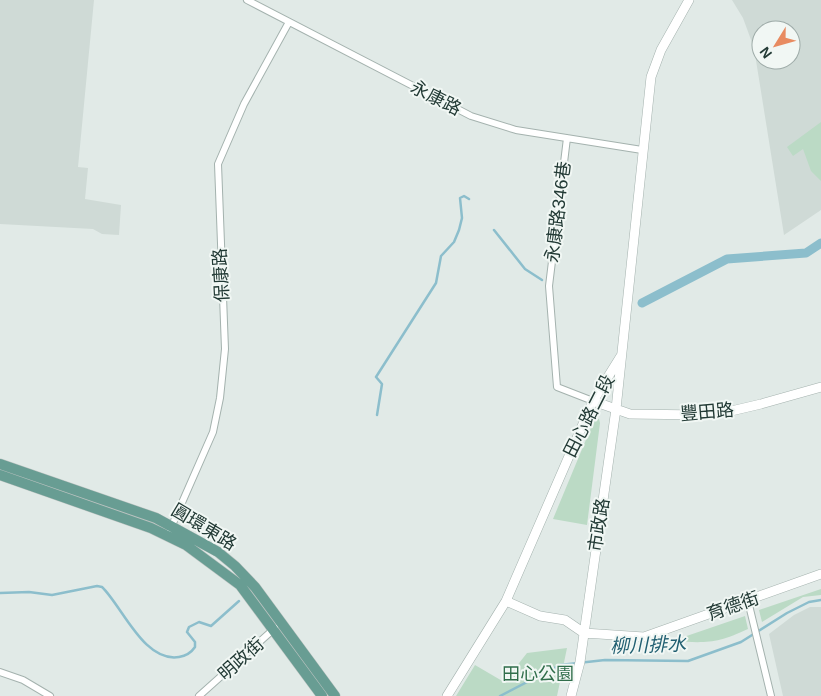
<svg xmlns="http://www.w3.org/2000/svg" width="821" height="696" viewBox="0 0 821 696" font-family="Arial,'Noto Sans TC',sans-serif">
<style>
.built{fill:#cfdad6;fill-rule:evenodd}
.green{fill:#bbdac5}
.lines{fill:none;stroke-linecap:round;stroke-linejoin:round}
.stream{stroke:#8cbecc;stroke-width:2.5}
.canal{stroke:#8cbecc;stroke-width:9}
.minor-casing{stroke:#a4b2ae;stroke-width:8}
.tertiary-casing{stroke:#a4b2ae;stroke-width:10}
.primary-casing{stroke:#bdc4c2;stroke-width:11}
.minor{stroke:#fff;stroke-width:6}
.tertiary{stroke:#fff;stroke-width:9}
.primary{stroke:#689d93;stroke-width:10}
.labels{text-anchor:middle;dominant-baseline:central;stroke-width:4;stroke-linejoin:round;paint-order:stroke}
.street-label{font-size:18px;fill:#223a35;stroke:#f1f7f4}
.park-label{font-size:18px;fill:#306e4b;stroke:#f1f7f4}
.water-label{font-size:19px;font-style:italic;fill:#215f71;stroke:#f1f7f4}
</style>
<rect width="100%" height="100%" fill="#e1eae7"/>
<!-- built -->
<path class="built" d="M0 0H94L78 167 88 168 85 199 121 205 119 235 102 234 93 229 0 224Z
M732 0H821V210L784 235 754 48 743 18ZM761 30H791V60H761Z
M810 607H821V696H783L769 634 794 615Z"/>
<!-- green -->
<path class="green" d="M821 122V181L811 171 803 149 793 156 787 147Z
M595 418 599 419 600 423 587 525 553 519Z
M821 589V595L803 597 762 622 759 610Z
M745 616 748 629C716 644 706 643 672 641Z
M567 648 557 696H456L475 665 504 682 527 653Z"/>
<g class="lines">
<!-- stream -->
<path class="stream" d="M494 230 525 269 542 280
M377 415 382 384 376 377 436 283 441 256 454 242 459 230 462 218 460 198 464 196 469 199
M0 593 29 592 52 595 97 586 102 587C122 606 144 663 179 657 185 656 191 653 195 647V642L187 632 189 627 199 622 211 626 239 601
M500 696 560 665 605 660 688 661 741 642 787 613 809 602 821 600"/>
<!-- canal -->
<path class="canal" d="M642 303 727 259 806 253 821 243"/>
<defs>
<path id="minor" d="M247 0 471 116 516 130 642 150
M567 138 549 286 557 387 593 401
M170 530 213 432 220 398 225 349 218 164 244 104 289 22
M748 601 771 696
M0 672 23 680 50 696
M199 696 275 628"/>
<path id="tertiary" d="M593 401 630 414 701 415 727 412 761 404 821 387
M506 601 540 616 565 620 584 633 644 637 821 574
M447 696 506 601 593 401 621 356
M571 696 580 662 616 409 651 77 661 50 689 0"/>
<path id="primary" d="M0 464 156 518 218 552 235 566 255 587 335 696
M0 475 151 528 186 545 240 585 322 696"/>
</defs>
<!-- minor casing -->
<use href="#minor" class="minor-casing"/>
<!-- tertiary casing -->
<use href="#tertiary" class="tertiary-casing"/>
<!-- primary casing -->
<use href="#primary" class="primary-casing"/>
<!-- minor -->
<use href="#minor" class="minor"/>
<!-- tertiary -->
<use href="#tertiary" class="tertiary"/>
<!-- primary -->
<use href="#primary" class="primary"/>
</g>
<g class="labels">
<!-- street labels -->
<g class="street-label">
<text transform="translate(436 98) rotate(27)">永康路</text>
<text transform="translate(558 212) rotate(-83)">永康路346巷</text>
<text transform="translate(221 275) rotate(-93)">保康路</text>
<text transform="translate(707 412) rotate(-5)">豐田路</text>
<text transform="translate(589 416) rotate(-63)">田心路二段</text>
<text transform="translate(599 525) rotate(-81)">市政路</text>
<text transform="translate(204 527) rotate(31)">圓環東路</text>
<text transform="translate(733 606) rotate(-19)">育德街</text>
<text transform="translate(241 659) rotate(-42)">明政街</text>
</g>
<!-- park labels -->
<g class="park-label">
<text x="538" y="674">田心公園</text>
</g>
<!-- water labels -->
<g class="water-label">
<text transform="translate(648 645) rotate(-2)">柳川排水</text>
</g>
</g>
<!-- north arrow -->
<g transform="translate(776 45) rotate(233)"><circle r="24" fill="#f1f7f4" stroke="#9eaba8"/>
<path d="M0-4L9 19L0 12L-9 19Z" fill="#e88b61"/>
<text y="-8" font-size="14" font-weight="bold" text-anchor="middle" fill="#223a35">N</text>
</g>
</svg>
